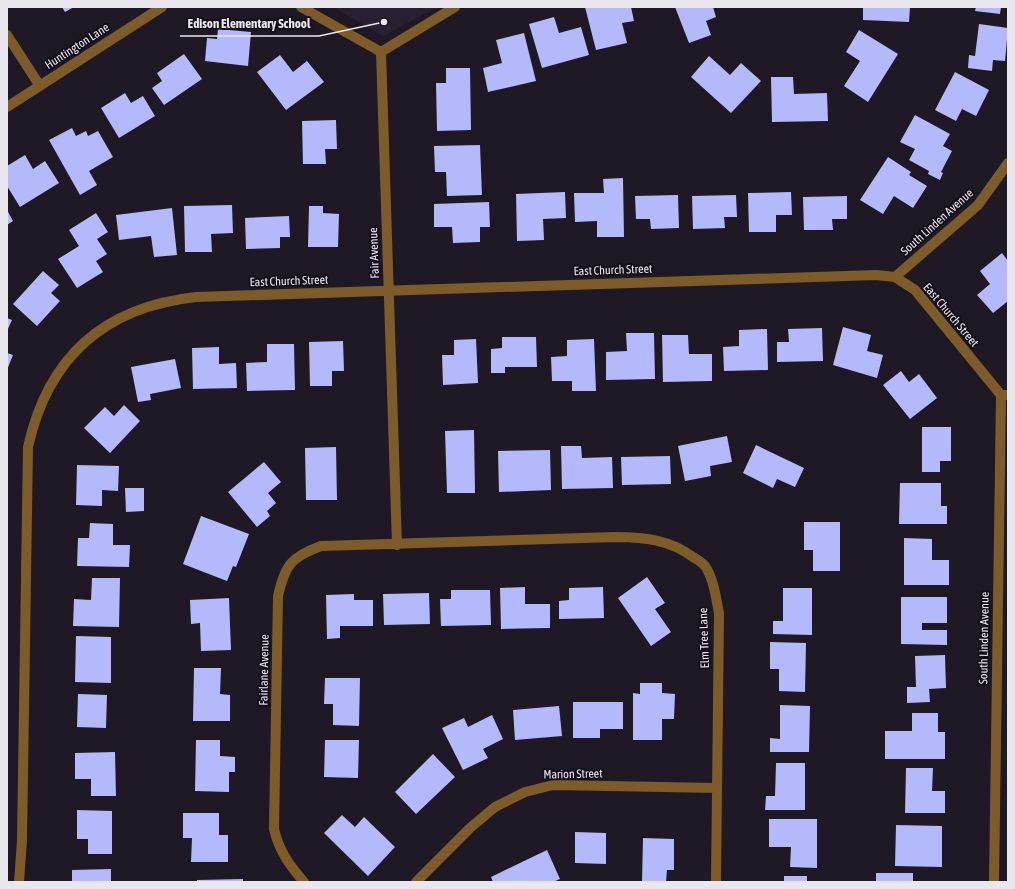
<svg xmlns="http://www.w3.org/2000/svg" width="1015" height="889" viewBox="0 0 1015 889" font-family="'Asap Condensed',sans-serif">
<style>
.built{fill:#292132}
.building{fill:#b4b9fb}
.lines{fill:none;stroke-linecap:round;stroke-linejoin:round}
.street{stroke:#7d5c29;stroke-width:10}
.labels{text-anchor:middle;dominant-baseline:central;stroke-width:4;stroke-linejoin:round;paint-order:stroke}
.street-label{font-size:12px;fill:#eae6ee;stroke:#15101b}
.leader{fill:none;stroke:#eae6ee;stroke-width:1.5}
.callout-dot{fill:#eae6ee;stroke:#15101b;stroke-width:1.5}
.callout-label{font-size:13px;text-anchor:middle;font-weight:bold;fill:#eae6ee;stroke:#15101b;stroke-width:4;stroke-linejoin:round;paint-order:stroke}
</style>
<rect width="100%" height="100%" fill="#1e1924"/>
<!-- built -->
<path class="built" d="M333 7H438L383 36Z"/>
<!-- building -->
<path class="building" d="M62 7H74L65 12Z
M585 7H631L634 21 622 23 627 43 596 50Z
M675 7H713L716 17 706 21 711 35 689 43Z
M863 7H910L909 22 863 20Z
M976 7H1001L1000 14 975 11Z
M554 17 559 33 581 27 589 55 542 68 529 24Z
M979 24 1008 28 1005 61 993 60 992 71 968 68 969 55 975 56Z
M218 29 251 32 248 66 205 61 207 38 217 39Z
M859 30 898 54 868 102 844 86 860 61 846 52Z
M524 33 536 81 488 92 483 68 502 63 496 40Z
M184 54 202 79 164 105 152 88 162 81 157 73Z
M280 55 293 72 307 61 324 82 286 110 257 72Z
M709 56 730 75 741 63 761 81 731 113 691 77Z
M446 68H470L471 130 437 131 436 83H446Z
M955 72 989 90 976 116 962 109 956 121 935 110Z
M771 77H793L794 94 827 93 828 121 772 122Z
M125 93 131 103 143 96 155 116 119 138 101 108Z
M915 115 950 134 943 146 952 151 941 172 943 173 940 180 928 174 929 171 909 160 915 149 900 142Z
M336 120 337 149H325L326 164H303L302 121Z
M72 128 76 136 86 131 88 136 98 131 113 157 89 171 97 185 80 195 49 140Z
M480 145 482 195 447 196 446 172H435L434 146Z
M25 155 33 169 45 161 59 183 20 207 7 186V166Z
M888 157 911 172 909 175 927 186 913 208 894 196 883 214 860 200Z
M623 178 624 237H597V221L575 222 574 193H604L603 179Z
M565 192 566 218 543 219 544 240 517 241 516 194Z
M791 192 792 215H776V232H749L748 193Z
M678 195 679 228 651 229 650 219H636L635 196Z
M736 195 737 217H724L725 228 693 229 692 196Z
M847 196V219H832L833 230H804L803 197Z
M489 202 490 227H480V242L453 243 452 227H434V204Z
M232 205 233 233 211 234 212 252H185L184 206Z
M309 206H323V213L339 214 338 247H308Z
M172 208 177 255 154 257 151 236 119 240 116 215Z
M7 210 13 221 7 225Z
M96 213 108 232 97 239 107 254 96 261 103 272 77 288 58 259 79 246 69 230Z
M289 216 290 237H280V248L246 249 245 218Z
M1002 253 1008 261V301L993 313 977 295 990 284 980 271Z
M43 271 59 285 51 293 60 301 37 326 13 304Z
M7 318 12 320 7 331Z
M843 327 871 335 867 351 883 355 877 378 833 365Z
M822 328 823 361 777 362V342H789L788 329Z
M767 329 768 370 724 371 723 347 739 346V330Z
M626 333H654L655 379 606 380V352L627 351Z
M662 335H688L689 354H712V381L663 382Z
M502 337H536L537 367H505V373H491V349L502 348Z
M476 339 478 383 443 385 442 355H454V340Z
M594 339 596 391H572V381H552L551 357 567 356V340Z
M343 341 344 371H332V386H310L309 342Z
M267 344H294L295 390 247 391 246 363 267 362Z
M219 347V364L236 363 237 388 193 389 192 348Z
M7 353 13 355 7 370Z
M175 359 181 388 150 394 151 400 138 402 131 367Z
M901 371 909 382 919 374 937 398 910 419 883 385Z
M124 405 140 421 110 453 84 428 105 407 114 416Z
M922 427H951V461H940V472H922Z
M474 430 475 493H447L445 431Z
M727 436 732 462 710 466 711 476 685 481 678 446Z
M756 445 804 468 795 487 777 479 773 488 743 473Z
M561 446H581L582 458 612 457 613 488 562 489Z
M336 447 337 500H306L305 448Z
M550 450 551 490 499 492 498 451Z
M670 456 671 484 622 485 621 457Z
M264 462 281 482 268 493 276 503 267 511 270 516 257 527 228 492Z
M77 465 119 466 118 491 102 490V506L76 505Z
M900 483H941V506H947V524H899Z
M125 488H144V511L126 512Z
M201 516 249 534 236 567 233 566 227 581 183 564Z
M804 522H840V571H813V550H804Z
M90 523 113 524V545H130L129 567 77 566 78 538H89Z
M904 538 932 539V560H949V585H904Z
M647 577 665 603 655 609 671 632 651 646 618 598Z
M92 578H120L119 627 73 626 74 599 91 600Z
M525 587V604H550V628L501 629 500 588Z
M603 587 604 618 559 619V601L569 600V588Z
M783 588H812V635L773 634V621H783Z
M451 590H490L491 625 441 626 440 599H451Z
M429 593 430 624 384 625 383 594Z
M354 594V600H373V626H340V638L327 639 326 595Z
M901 597H947V623H922V630H947V645L901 644Z
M229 598 231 650 201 651 200 623 191 624 190 600Z
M76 636 111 637V683L75 682Z
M770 642 806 643 805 692 779 691V669H770Z
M945 655 946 688 929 689 930 702 907 703V687H916L915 656Z
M194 668H221L220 694 230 695V721H193Z
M325 678H360L359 726 333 725V704H324Z
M640 683H662V693L675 694 674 719H662V740H633V693L640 694Z
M78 694 107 695 106 728 77 727Z
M573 702H623V729H600V738H573Z
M780 705 810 706 809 752H770V738L780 739Z
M559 706 562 736 515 740 513 710Z
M912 713H938V732H945V759H885V731H912Z
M492 715 503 739 483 749 488 758 463 770 442 728 464 718 468 727Z
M196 740H220V756L235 757V772H229V792L195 791Z
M325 740H359L358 778 324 777Z
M115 752 116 796H91V779H75V753Z
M433 754 455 777 416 814 395 792Z
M776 763H805V810H765L766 796H775Z
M906 768H933L932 791H945V813H905Z
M77 810 112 811V854H88V839H77Z
M183 813H219V835H228V862H191L192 838H183Z
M342 815 355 827 364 817 395 847 368 876 324 833Z
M769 819H817V868L790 867 791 847H769Z
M896 825 942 826V867L895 866Z
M575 832 606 833V864L575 863Z
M643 838 674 839V870H667L666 882H642Z
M547 850 560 879 553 882H493L491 877Z
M111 869V882H72V870Z
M876 873H913V882H876Z
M784 876H807V882H784Z
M243 879V882H197V880Z"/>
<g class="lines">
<!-- street -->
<path class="street" d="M301 7 381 52
M7 35 40 86
M381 52 397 545
M381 52 455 7
M7 107 162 7
M895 277 978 205 1008 163
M19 882 22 840 28 447C48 357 104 307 196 297L876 275 895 277 915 290 1001 395H1008
M304 882C290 866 279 851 274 829L278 596C285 565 291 557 321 546L617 537C644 537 670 540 693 557 696 559 702 562 705 566 714 579 716 599 719 613L716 882
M416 882 470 828 495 807 525 792 553 785 717 788
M994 882 1001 395"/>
</g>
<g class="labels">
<!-- street labels -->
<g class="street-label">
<text transform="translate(77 46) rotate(-33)">Huntington Lane</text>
<text transform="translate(937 222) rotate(-42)">South Linden Avenue</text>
<text transform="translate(374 253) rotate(-92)">Fair Avenue</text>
<text transform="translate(613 270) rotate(-2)">East Church Street</text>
<text transform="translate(289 281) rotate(-2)">East Church Street</text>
<text transform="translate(951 315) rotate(50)">East Church Street</text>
<text transform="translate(704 638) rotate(-92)">Elm Tree Lane</text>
<text transform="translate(984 638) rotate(-89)">South Linden Avenue</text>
<text transform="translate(264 670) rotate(-89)">Fairlane Avenue</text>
<text transform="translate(573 774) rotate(-1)">Marion Street</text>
</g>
</g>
<!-- callouts -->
<path class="leader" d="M384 22L319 36H180"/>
<circle class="callout-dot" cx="384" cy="22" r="4"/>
<g class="callout-label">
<text x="249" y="28">Edison Elementary School</text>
</g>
<!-- border -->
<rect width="1015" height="889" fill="none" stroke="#eae6ee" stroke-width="16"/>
</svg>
